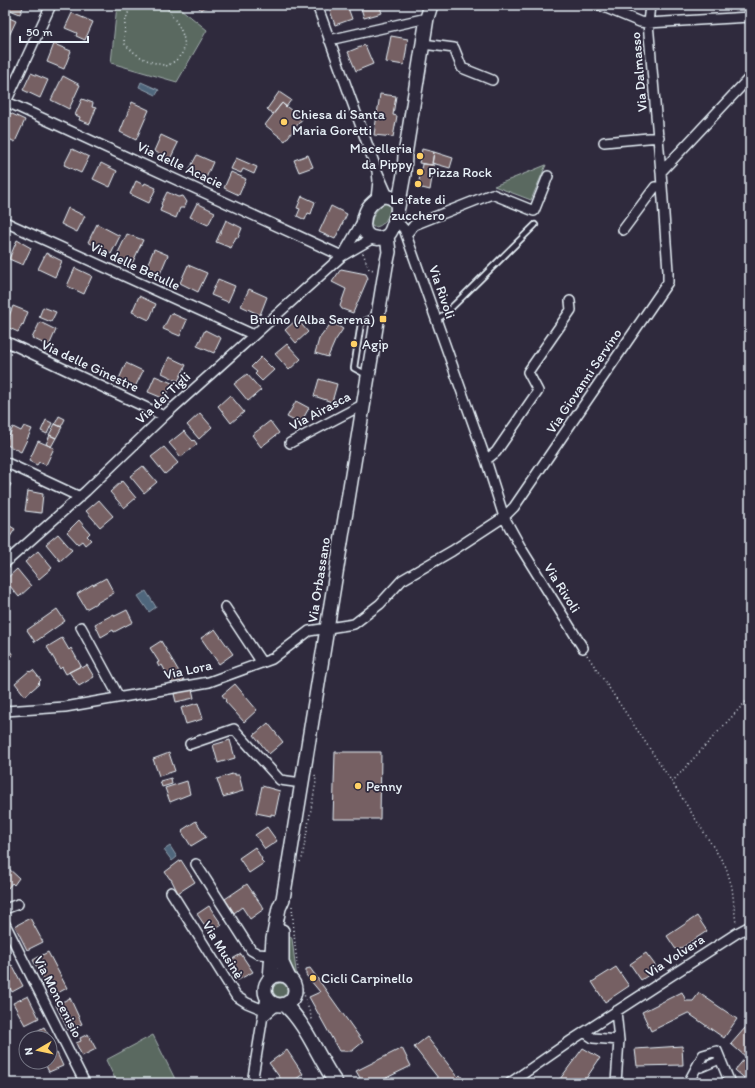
<svg xmlns="http://www.w3.org/2000/svg" width="755" height="1088" viewBox="0 0 755 1088" font-family="Itim,sans-serif">
<style>
.green{fill:#5a6960;stroke:#a1adac}
.water{fill:#50667b;stroke:#8d9ead}
.building{fill:#766163;stroke:#e8f1f8}
.lines{fill:none;stroke-linecap:round;stroke-linejoin:round}
.service-casing{stroke:#e8f1f8;stroke-width:8}
.pedestrian-casing{stroke:#e8f1f8;stroke-width:10}
.minor-casing{stroke:#e8f1f8;stroke-width:12}
.secondary-casing{stroke:#e8f1f8;stroke-width:16}
.path{stroke:#e8f1f8;stroke-width:1.5;stroke-dasharray:1 3;stroke-linecap:butt}
.service{stroke:#2f2a3d;stroke-width:4.5}
.pedestrian{stroke:#2f2a3d;stroke-width:7}
.minor{stroke:#2f2a3d;stroke-width:9}
.secondary{stroke:#2f2a3d;stroke-width:13}
.poi-dot{fill:#ffd166;stroke:#2f2a3d;stroke-width:1.5}
.labels{text-anchor:middle;dominant-baseline:central;stroke-width:3.5;stroke-linejoin:round;paint-order:stroke}
.street-label{font-size:14px;fill:#e8f1f8;stroke:#2f2a3d}
.poi-label{font-size:14px;fill:#e8f1f8;stroke:#2f2a3d;text-anchor:start}
</style>
<rect width="100%" height="100%" fill="#2f2a3d"/>
<filter id="ink" filterUnits="userSpaceOnUse"><feTurbulence type="fractalNoise" baseFrequency=".025" numOctaves="2"/><feDisplacementMap in="SourceGraphic" scale="8" xChannelSelector="R" yChannelSelector="G"/><feConvolveMatrix kernelMatrix="1 2 1 2 8 2 1 2 1" color-interpolation-filters="sRGB"/></filter>
<g filter="url(#ink)">
<!-- green -->
<path class="green" d="M117 5H176L207 30 177 82 111 63Z
M546 165 531 200 494 186Z
M386 203 389 204 391 206C389 216 384 228 373 227L371 224C373 214 377 208 386 203Z
M290 936 292 939 297 979C283 964 286 957 285 938Z
M273 990a7 7 0 1 1 14 0a7 7 0 1 1-14 0Z
M153 1035 177 1083H117L106 1060Z"/>
<!-- water -->
<path class="water" d="M141 82 159 90 156 95 139 87Z
M146 591 156 607 149 612 138 596Z
M170 846 177 857 172 861 164 850Z"/>
<!-- building -->
<path class="building" d="M5 5H24L20 14 5 8Z
M197 5H209L201 10Z
M328 5H347L352 19 335 25Z
M360 5H379L382 13 364 18Z
M72 13 93 22 85 40 76 36 77 33 65 28Z
M5 16 16 21 8 38 5 37Z
M391 36 408 39 404 65 386 62Z
M54 44 71 51 64 69 47 62Z
M365 45 373 64 356 71 348 52Z
M31 73 48 80 40 98 23 90Z
M63 76 80 85 69 109 51 100Z
M279 92 291 100 286 107 282 103 273 114 267 109Z
M380 94 396 96 393 115 397 116 393 137 374 135Z
M82 99 93 103 92 107 96 108 90 124 79 120 80 117 75 115Z
M132 102 149 110 136 140 120 132Z
M282 103 302 119 285 141 265 125Z
M8 112 25 120 15 142 5 137V118Z
M161 135 178 143 170 159 154 151Z
M72 149 89 157 81 173 64 165Z
M422 149 434 152 432 165 419 163Z
M434 152 453 158 450 168 432 163Z
M197 155 213 162 206 178 189 170Z
M308 155 313 167 299 172 294 160Z
M236 158 257 167 254 174 243 169 241 173 231 169Z
M101 163 117 171 110 187 93 179Z
M422 164 434 165 430 190 418 187Z
M231 172 246 179 239 195 224 188Z
M136 181 144 185 145 183 156 188 149 203 130 194Z
M167 192 178 197 183 196 187 202 184 208H180L176 218 160 211 162 205 161 204Z
M302 196 315 202 311 214 308 213 305 220 297 216 300 209 297 208Z
M197 203 215 212 208 225 190 217Z
M331 206 347 214 335 239 319 232Z
M68 208 85 216 77 232 61 224Z
M226 220 242 228 238 238 236 237 231 248 216 242Z
M97 224 120 236 111 254 88 242Z
M127 234 143 240 132 264 116 257Z
M17 240 31 248 23 265 9 259Z
M154 249 168 255 159 276 145 270Z
M46 253 62 261 55 277 38 269Z
M188 265 207 273 198 292 180 283Z
M75 268 92 276 84 294 67 286Z
M341 269 366 274 368 278 353 313 342 309 340 306 346 289 332 282Z
M218 279 235 286 228 302 211 295Z
M249 289 267 297 260 315 241 306Z
M139 296 156 304 149 320 132 312Z
M13 306 28 312 23 325 22 324 18 332 5 326Z
M43 307 56 312 51 322 39 317Z
M171 313 187 320 180 336 163 329Z
M297 319 308 332 296 343 285 330Z
M40 322 56 330 49 346 32 338Z
M332 322 343 329 335 341 328 357 315 353 319 339Z
M205 330 221 338 214 353 197 346Z
M287 344 301 359 289 370 275 354Z
M169 357 186 365 178 381 162 373Z
M261 357 274 370 262 381 255 374 257 372 251 367Z
M126 363 143 371 135 387 119 379Z
M247 374 261 390 248 401 234 384Z
M155 376 172 383 165 399 148 392Z
M319 379 337 384 332 402 314 396Z
M230 395 244 412 231 423 218 406Z
M296 401 309 408 300 424 287 417Z
M200 413 212 427 199 439 187 425Z
M59 416 65 419 61 427 55 424Z
M46 420 52 423 47 434 41 431Z
M270 421 279 433 261 447 252 435Z
M55 424 62 427 56 438 49 435Z
M24 426 32 429 21 452 5 444 13 427 21 431Z
M184 431 193 441 194 440 197 444 181 457 169 443Z
M50 435 56 438 51 447 46 444Z
M38 441 54 448 46 465 39 462 37 465 29 461Z
M164 447 178 463 165 474 151 457Z
M143 466 157 482 144 493 130 476Z
M5 481 11 484 5 497Z
M122 481 136 498 124 508 110 492Z
M28 491 43 494 41 513 25 511Z
M99 500 113 516 100 527 86 511Z
M79 520 90 533 87 536 91 540 85 545 82 541 78 544 67 532Z
M5 523 15 529 8 540 5 538Z
M58 534 72 550 60 561 46 544Z
M38 551 52 568 39 579 25 562Z
M17 569 31 586 19 597 5 580Z
M106 578 114 593 86 609 77 594 93 584V585Z
M57 609 65 621 35 642 27 630Z
M127 610 133 622 114 632 113 630 101 637 95 624 114 614 115 616Z
M215 629 233 654 219 664 201 638Z
M62 638 69 650 71 648 81 666 66 674 62 667 60 669 47 647Z
M161 641 184 680 174 687 162 665 159 667 157 663 159 662 150 648Z
M7 647 13 655 5 664V648Z
M87 665 94 677 79 686 69 672 81 666 82 668Z
M33 670 41 680 38 683 39 684 25 696 15 683 29 671 30 672Z
M235 684 257 710 244 722 225 701 226 700 222 695Z
M192 689 194 698 176 702 174 694Z
M198 703 203 719 186 724 181 708Z
M268 723 283 742 269 754 254 735Z
M230 740 235 758 218 763 213 745Z
M335 752H381L380 819H333Z
M169 753 175 771 159 776 153 759Z
M235 773V775H239L243 791 223 797 217 779Z
M171 778 172 784 162 787 160 781Z
M187 781 190 794 170 802 165 788Z
M262 786 280 791 275 815 271 814V816L256 813Z
M196 821 206 837 191 846 182 832 183 831 182 830Z
M267 827 277 841 265 849 255 835Z
M255 847 262 859 261 860 264 863 249 873 239 858Z
M181 860 195 882 178 893 171 879H170L165 872Z
M8 868 19 878 14 885 12 883 8 888 5 886V871Z
M247 884 264 909 250 919 242 907 234 913 225 899Z
M209 906 222 925 210 933 197 914Z
M697 916 707 931 677 951 667 936Z
M30 918 43 942 27 950 15 926Z
M48 952 67 988 52 996 33 960Z
M646 953 658 969 641 980 630 964Z
M241 954 253 972 238 980 227 962Z
M12 965 23 986 12 992 5 979V968Z
M616 967 629 986 605 1002 592 982Z
M310 968 363 1042 352 1051H339L309 997 320 992 306 975V969Z
M682 992 686 1001H693L699 993 737 1019 724 1038 688 1013 651 1031 642 1012Z
M28 996 39 1018 25 1025 13 1003Z
M70 998 82 1024 68 1030 56 1005Z
M44 1027 50 1038H32L30 1035Z
M745 1028 750 1032V1083L735 1070 746 1057 731 1044Z
M88 1034 96 1049 82 1056 76 1043 81 1041 80 1038Z
M427 1037 458 1077 460 1075 465 1082 442 1083 414 1047Z
M682 1046 683 1065 637 1066 635 1049Z
M402 1048 411 1066 376 1083H363L356 1071Z
M583 1048 600 1058 583 1083H557Z
M287 1050 303 1074 291 1083H284L269 1063Z
M57 1053 63 1066 49 1072 44 1062H50V1056Z"/>
<g class="lines">
<defs>
<path id="service" d="M437 319 445 314 535 225
M367 375 354 368 361 323 376 316"/>
<path id="pedestrian" d="M696 1067 701 1068 720 1060"/>
<path id="minor" d="M317 5 377 171
M599 5 640 22 648 23 750 17
M650 5 648 23 661 172
M329 40 427 18
M423 44 454 48 462 68 492 80
M5 101 342 256
M5 104 51 5
M604 142 659 137
M376 199 378 181 377 171 388 196
M396 220 404 229 486 460 504 517 521 548 583 648
M5 222 254 335
M623 230 655 187 662 186
M406 235 414 225 492 194 534 211 548 176
M343 255 363 220
M5 341 164 416
M290 443 364 404
M486 460 496 452 538 391 528 372 571 310 570 301
M5 462 80 497
M5 563 86 491 164 416 342 256 373 238
M225 607 262 663
M81 627 119 697
M5 711 65 707 209 682 272 659 309 631 354 624 380 604 402 580 452 551 504 517 514 507 668 282V271L661 172 750 77
M190 744 234 729 280 780 302 783
M196 864 251 950 258 954 271 955
M171 892 236 996 247 1003 264 1010
M5 909 18 904
M5 924 85 1083
M263 1017 277 1005
M584 1032 593 1038 619 1040
M252 1083 266 997
M510 1083 572 1040 737 933 750 926
M616 1083 619 1040 616 1011
M688 1083 703 1055 717 1051 730 1083"/>
<path id="secondary" d="M382 196C402 196 399 212 393 226 392 229 390 234 387 236 384 238 378 239 375 238 359 236 363 217 368 208 372 202 377 199 382 196Z
M398 207 404 174 405 155 427 18 431 5
M282 931V963L289 978
M265 990a15 15 0 1 1 30 0a15 15 0 1 1-30 0Z
M270 979 273 939 279 908 283 899 289 862 386 266 389 252 387 236
M285 1005C307 1025 318 1058 336 1083"/>
</defs>
<!-- service casing -->
<use href="#service" class="service-casing"/>
<!-- pedestrian casing -->
<use href="#pedestrian" class="pedestrian-casing"/>
<!-- minor casing -->
<use href="#minor" class="minor-casing"/>
<!-- secondary casing -->
<use href="#secondary" class="secondary-casing"/>
<!-- path -->
<path class="path" d="M131 5 125 22 124 43C138 58 148 62 168 66 171 63 176 61 178 58 195 43 174 19 165 5
M363 253 369 269 374 270
M587 655 672 782 726 867 732 887 736 924
M672 782 750 697
M300 862 302 858 316 782 315 774
M292 906 295 945 298 970
M300 980 306 1001 313 1022"/>
<!-- service -->
<use href="#service" class="service"/>
<!-- pedestrian -->
<use href="#pedestrian" class="pedestrian"/>
<!-- minor -->
<use href="#minor" class="minor"/>
<!-- secondary -->
<use href="#secondary" class="secondary"/>
</g>
</g>
<!-- markers -->
<g class="poi-dot">
<circle cx="284" cy="122" r="4"/>
<circle cx="420" cy="156" r="4"/>
<circle cx="420" cy="172" r="4"/>
<circle cx="418" cy="184" r="4"/>
<rect x="379" y="315" width="8" height="8" rx="2"/>
<circle cx="354" cy="344" r="4"/>
<circle cx="358" cy="786" r="4"/>
<circle cx="313" cy="978" r="4"/>
</g>
<g class="labels">
<!-- street labels -->
<g class="street-label">
<text transform="translate(639 72) rotate(-95)">Via Dalmasso</text>
<text transform="translate(180 165) rotate(25)">Via delle Acacie</text>
<text transform="translate(135 266) rotate(25)">Via delle Betulle</text>
<text transform="translate(442 292) rotate(71)">Via Rivoli</text>
<text transform="translate(90 366) rotate(25)">Via delle Ginestre</text>
<text transform="translate(584 381) rotate(-56)">Via Giovanni Servino</text>
<text transform="translate(163 398) rotate(-43)">Via dei Tigli</text>
<text transform="translate(320 411) rotate(-28)">Via Airasca</text>
<text transform="translate(319 580) rotate(-81)">Via Orbassano</text>
<text transform="translate(562 588) rotate(58)">Via Rivoli</text>
<text transform="translate(188 670) rotate(-12)">Via Lora</text>
<text transform="translate(223 950) rotate(58)">Via Musinè</text>
<text transform="translate(675 956) rotate(-33)">Via Volvera</text>
<text transform="translate(58 997) rotate(63)">Via Moncenisio</text>
</g>
<!-- poi labels -->
<g class="poi-label">
<text x="292" y="114">Chiesa di Santa<tspan x="292" dy="16">Maria Goretti</tspan></text>
<text x="412" y="148" text-anchor="end">Macelleria<tspan x="412" dy="16">da Pippy</tspan></text>
<text x="428" y="172">Pizza Rock</text>
<text x="418" y="199" text-anchor="middle">Le fate di<tspan x="418" dy="16">zucchero</tspan></text>
<text x="375" y="319" text-anchor="end">Bruino (Alba Serena)</text>
<text x="362" y="344">Agip</text>
<text x="366" y="786">Penny</text>
<text x="321" y="978">Cicli Carpinello</text>
</g>
</g>
<!-- margin -->
<rect width="755" height="1088" fill="none" stroke="#2f2a3d" stroke-width="20"/>
<rect x="10" y="10" width="735" height="1068" fill="none" stroke="#e8f1f8" stroke-width="1.5" filter="url(#ink)"/>
<!-- north arrow -->
<g transform="translate(38 1050) rotate(261)"><circle r="19" fill="#2f2a3d" stroke="#797a88"/>
<path d="M0-3L7 15L0 10L-7 15Z" fill="#ffd166"/>
<text y="-6" font-size="11" font-weight="bold" text-anchor="middle" fill="#e8f1f8">N</text>
</g>
<!-- scale -->
<path d="M20 36v6h68v-6" fill="none" stroke="#e8f1f8" stroke-width="2"/>
<text x="26" y="36" font-size="12" fill="#e8f1f8" stroke="#2f2a3d" stroke-width="3" paint-order="stroke">50 m</text>
</svg>
